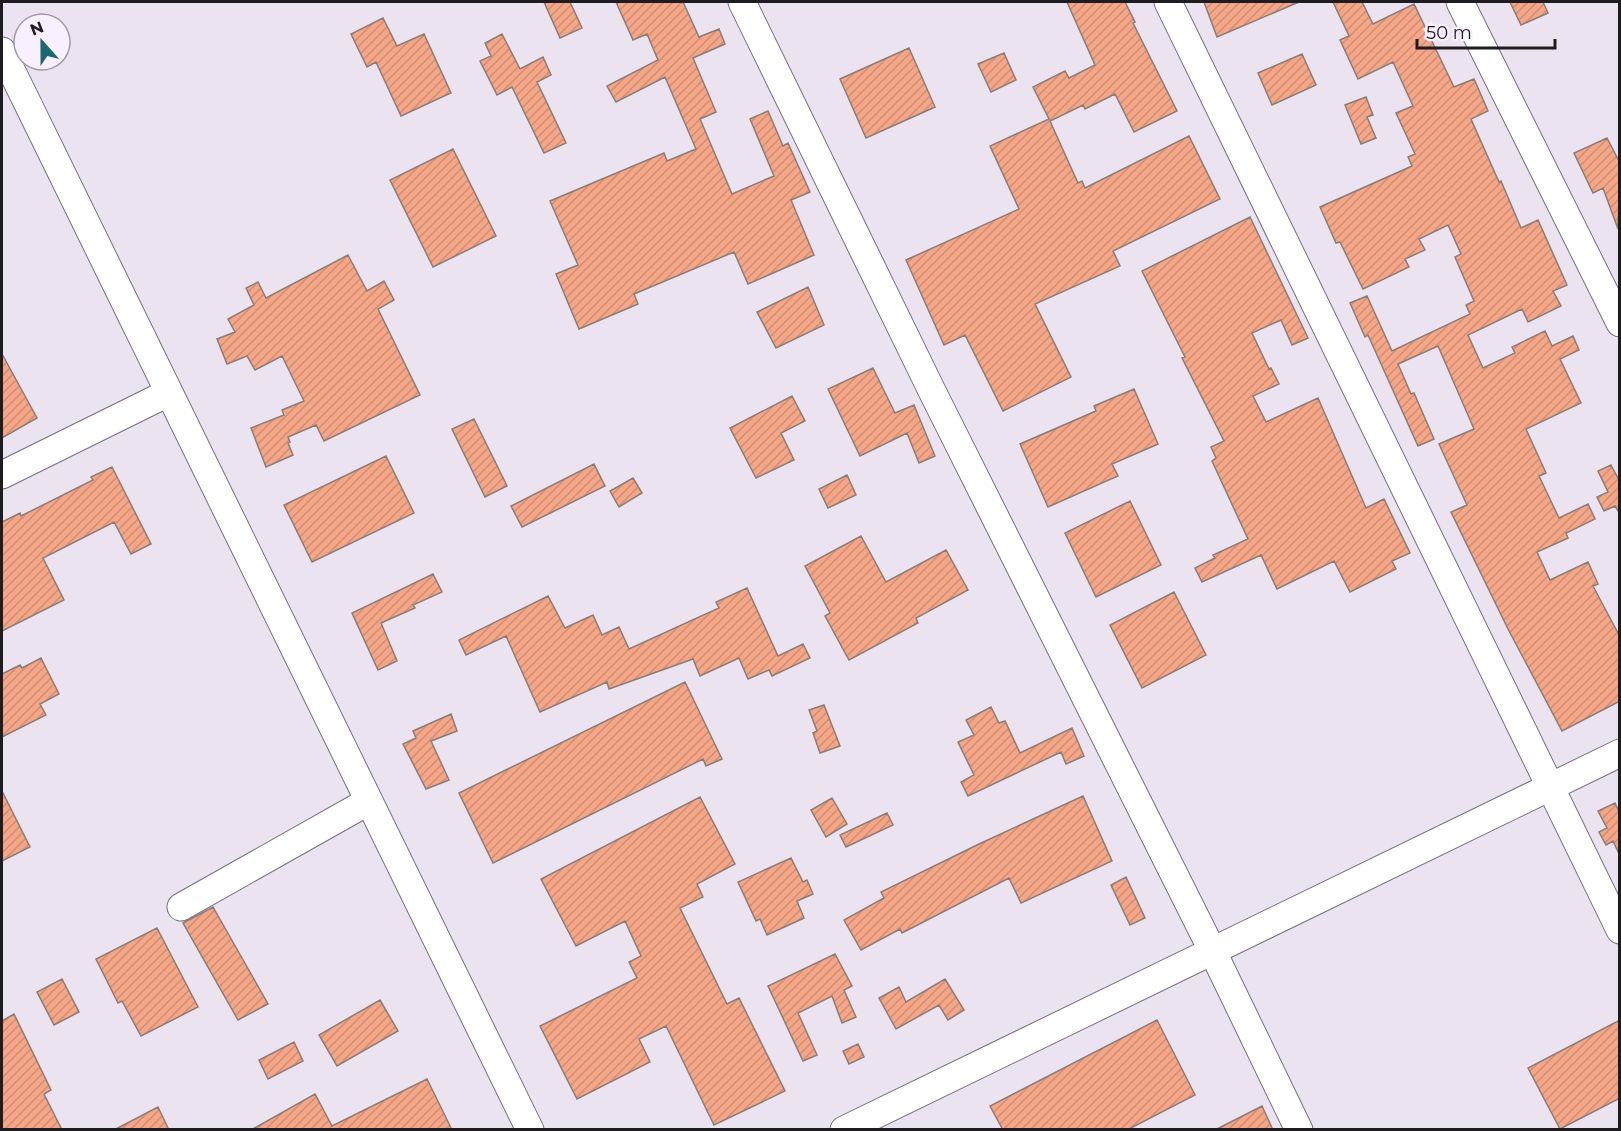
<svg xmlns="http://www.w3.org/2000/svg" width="1621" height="1131" viewBox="0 0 1621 1131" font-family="Montserrat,sans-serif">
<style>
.building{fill:url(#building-hatch);stroke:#8b7c76;stroke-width:1.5}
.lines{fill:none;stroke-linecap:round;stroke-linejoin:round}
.minor-casing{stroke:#776f7b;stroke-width:29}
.minor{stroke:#fff;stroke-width:27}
</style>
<defs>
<pattern id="building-hatch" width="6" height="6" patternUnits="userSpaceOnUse" patternTransform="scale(1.5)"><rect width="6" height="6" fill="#f4a687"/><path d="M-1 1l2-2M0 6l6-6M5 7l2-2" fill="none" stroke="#d18e74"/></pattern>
</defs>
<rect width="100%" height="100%" fill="#ece3f1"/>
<!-- building -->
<path class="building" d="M544 2H570L582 28 560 38Z
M616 2H683L699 37 719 29 725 44 693 58 716 112 700 119 732 194 774 176 750 119 768 111 783 146 788 143 810 192 791 200 814 255 748 284 734 252 634 294 638 304 579 329 556 274 578 265 550 201 664 153 667 161 696 149 665 77 616 102 607 86 658 60 647 34 633 40Z
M1067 2H1125L1135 22 1133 23 1177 111 1134 132 1115 94 1085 109 1083 105 1050 121 1078 183 1082 181 1085 188 1189 136 1220 199 1113 251 1120 266 1035 304 1071 377 1003 411 965 335 944 345 906 260 1019 209 990 146 1049 119 1033 87 1065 71 1069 78 1095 65Z
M1204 2H1299L1217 37Z
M1333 2H1362L1373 24 1414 4 1454 87 1474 79 1488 111 1471 119 1499 182 1501 181 1521 228 1538 220 1567 285 1553 291 1561 306 1528 322 1522 309 1468 335 1483 368 1515 353 1512 347 1545 331 1552 346 1573 336 1579 350 1560 359 1581 403 1526 429 1546 473 1539 476 1559 518 1588 504 1595 519 1566 533 1568 538 1537 552 1550 580 1588 562 1598 584 1593 586 1620 637V701L1562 731 1508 629 1451 512 1467 505 1439 444 1474 429 1438 346 1398 364 1411 394 1414 393 1434 439 1418 446 1368 335 1365 337 1350 303 1367 296 1392 351 1470 314 1466 305 1474 301 1455 257 1461 254 1448 225 1419 239 1425 250 1405 259 1409 267 1363 289 1340 242 1336 243 1320 207 1412 166 1408 157 1415 154 1396 113 1413 106 1393 62 1358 79 1340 40 1349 36Z
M1510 2H1543L1548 13 1521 25Z
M383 18 397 46 424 34 451 93 401 116 376 62 367 67 351 34Z
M502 34 520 69 543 57 551 75 537 82 566 143 544 153 512 87 497 95 480 61 491 56 485 43Z
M909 48 935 107 866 138 840 79Z
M1004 53 1016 80 991 92 978 64Z
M1302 54 1316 85 1272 105 1258 73Z
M1366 97 1373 115 1367 117 1376 138 1361 144 1345 105Z
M1607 138 1620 163 1618 229 1603 188 1593 193 1574 153Z
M453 149 496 236 433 267 390 180Z
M1250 217 1308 338 1292 345 1281 320 1252 333 1269 369 1271 368 1279 384 1253 396 1266 422 1318 398 1366 508 1384 499 1410 553 1392 561 1396 569 1350 592 1334 561 1277 589 1261 555 1202 582 1195 568 1215 558 1213 555 1248 539 1212 461 1216 458 1211 447 1224 441 1182 358 1185 357 1142 271Z
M348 255 367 291 384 281 394 300 378 309 420 395 324 441 316 425 288 437 290 442 288 443 293 455 266 467 251 428 284 415 282 410 304 401 282 356 255 370 247 356 227 364 217 339 235 332 228 319 254 305 246 288 258 282 266 298Z
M808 287 824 325 776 348 757 312Z
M2 354 37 418 2 438Z
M873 368 895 413 914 405 935 456 919 463 907 433 860 456 828 389Z
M1134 389 1158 444 1112 464 1118 476 1048 507 1020 444 1096 411 1094 406Z
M792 396 805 421 781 433 794 460 756 478 730 428Z
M474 419 507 486 485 497 452 429Z
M386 456 414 513 312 562 284 505Z
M594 464 605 486 522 527 511 506Z
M1611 465 1620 482V514L1615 506 1604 511 1597 497 1608 492 1598 471Z
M112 467 151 544 131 554 114 522 43 558 64 600 2 631V522L20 513 21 516 93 480 91 477Z
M847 475 856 495 828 508 819 489Z
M633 478 642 493 619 507 610 491Z
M1130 501 1161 565 1096 597 1065 533Z
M861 536 886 582 946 550 968 590 916 618 918 623 849 660 825 616 830 613 805 566Z
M433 574 442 592 413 605 415 608 381 623 397 661 378 670 352 613Z
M747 588 778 656 803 644 810 658 772 676 769 670 748 679 739 658 700 676 693 659 609 689 607 682 540 712 506 636 466 655 459 640 548 596 565 628 593 615 602 635 619 627 629 649 719 608 716 602Z
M1174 592 1206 655 1142 688 1110 625Z
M41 658 59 694 40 704 46 715 2 737V674L20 665 22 668Z
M685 682 722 759 706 766 703 759 493 863 459 793Z
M824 705 840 746 820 753 813 733 817 731 809 710Z
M991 707 999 723 1005 721 1020 753 1072 728 1084 756 1066 764 1061 752 968 796 961 782 974 775 958 742 974 735 966 720Z
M451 714 457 731 431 741 449 780 426 789 403 744 416 738 413 731Z
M2 791 30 847 2 861Z
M1083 796 1112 861 1021 903 1009 878 902 933 900 929 861 950 844 920 884 898 881 892 979 844Z
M700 797 735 864 697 884 703 897 680 908 727 1004 739 998 785 1091 714 1125 666 1026 639 1039 650 1062 577 1099 540 1026 637 978 629 962 641 956 625 921 576 946 541 879Z
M832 798 847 824 826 837 811 810Z
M1615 803 1620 814V856L1613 841 1606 845 1599 832 1607 828 1598 811Z
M887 813 893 825 846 847 840 835Z
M791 858 803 882 807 880 813 894 797 901 804 918 767 935 760 919 756 921 738 882Z
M1126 877 1145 918 1130 925 1111 885Z
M213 907 268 1004 238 1020 183 923Z
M157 928 198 1007 141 1036 122 1001 118 1003 96 959Z
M835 954 852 986 844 990 856 1017 842 1023 832 996 798 1013 817 1055 803 1061 768 986Z
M62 979 79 1012 54 1025 37 992Z
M945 979 964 1010 948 1020 939 1005 896 1029 879 998 899 987 906 1002Z
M380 1000 398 1031 337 1066 319 1035Z
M14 1014 51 1090 44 1094 62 1130H2V1021Z
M1157 1020 1195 1095 1127 1130H1003L990 1106Z
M1620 1020V1098L1560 1129 1528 1068Z
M294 1042 303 1061 268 1079 259 1060Z
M858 1044 864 1057 849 1064 843 1051Z
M427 1079 452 1130H251L315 1094 332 1126Z
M1262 1106 1273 1130H1215Z
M158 1107 169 1130H114Z"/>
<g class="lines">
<defs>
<path id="minor" d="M742 2 932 391 1212 950 1299 1130
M1168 2 1620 930
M1460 2 1620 323
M2 51 530 1130
M2 475 168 393
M181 907 369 801
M844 1130 1620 753"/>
</defs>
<!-- minor casing -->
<use href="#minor" class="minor-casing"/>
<!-- minor -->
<use href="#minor" class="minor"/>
</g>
<!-- border -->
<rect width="1621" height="1131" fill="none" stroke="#1f1c21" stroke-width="6"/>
<!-- north arrow -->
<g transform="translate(42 42) rotate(339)"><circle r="28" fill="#f9f0ff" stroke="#a29ba6" stroke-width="1.5"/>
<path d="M0-4.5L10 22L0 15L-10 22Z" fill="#1c686f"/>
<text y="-9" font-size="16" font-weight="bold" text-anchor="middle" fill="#1f1c21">N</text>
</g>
<!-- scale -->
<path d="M1417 39v9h138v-9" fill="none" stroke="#1f1c21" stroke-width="3"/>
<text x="1426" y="39" font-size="18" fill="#1f1c21" stroke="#f9f0ff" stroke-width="4.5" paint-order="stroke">50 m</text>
</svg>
